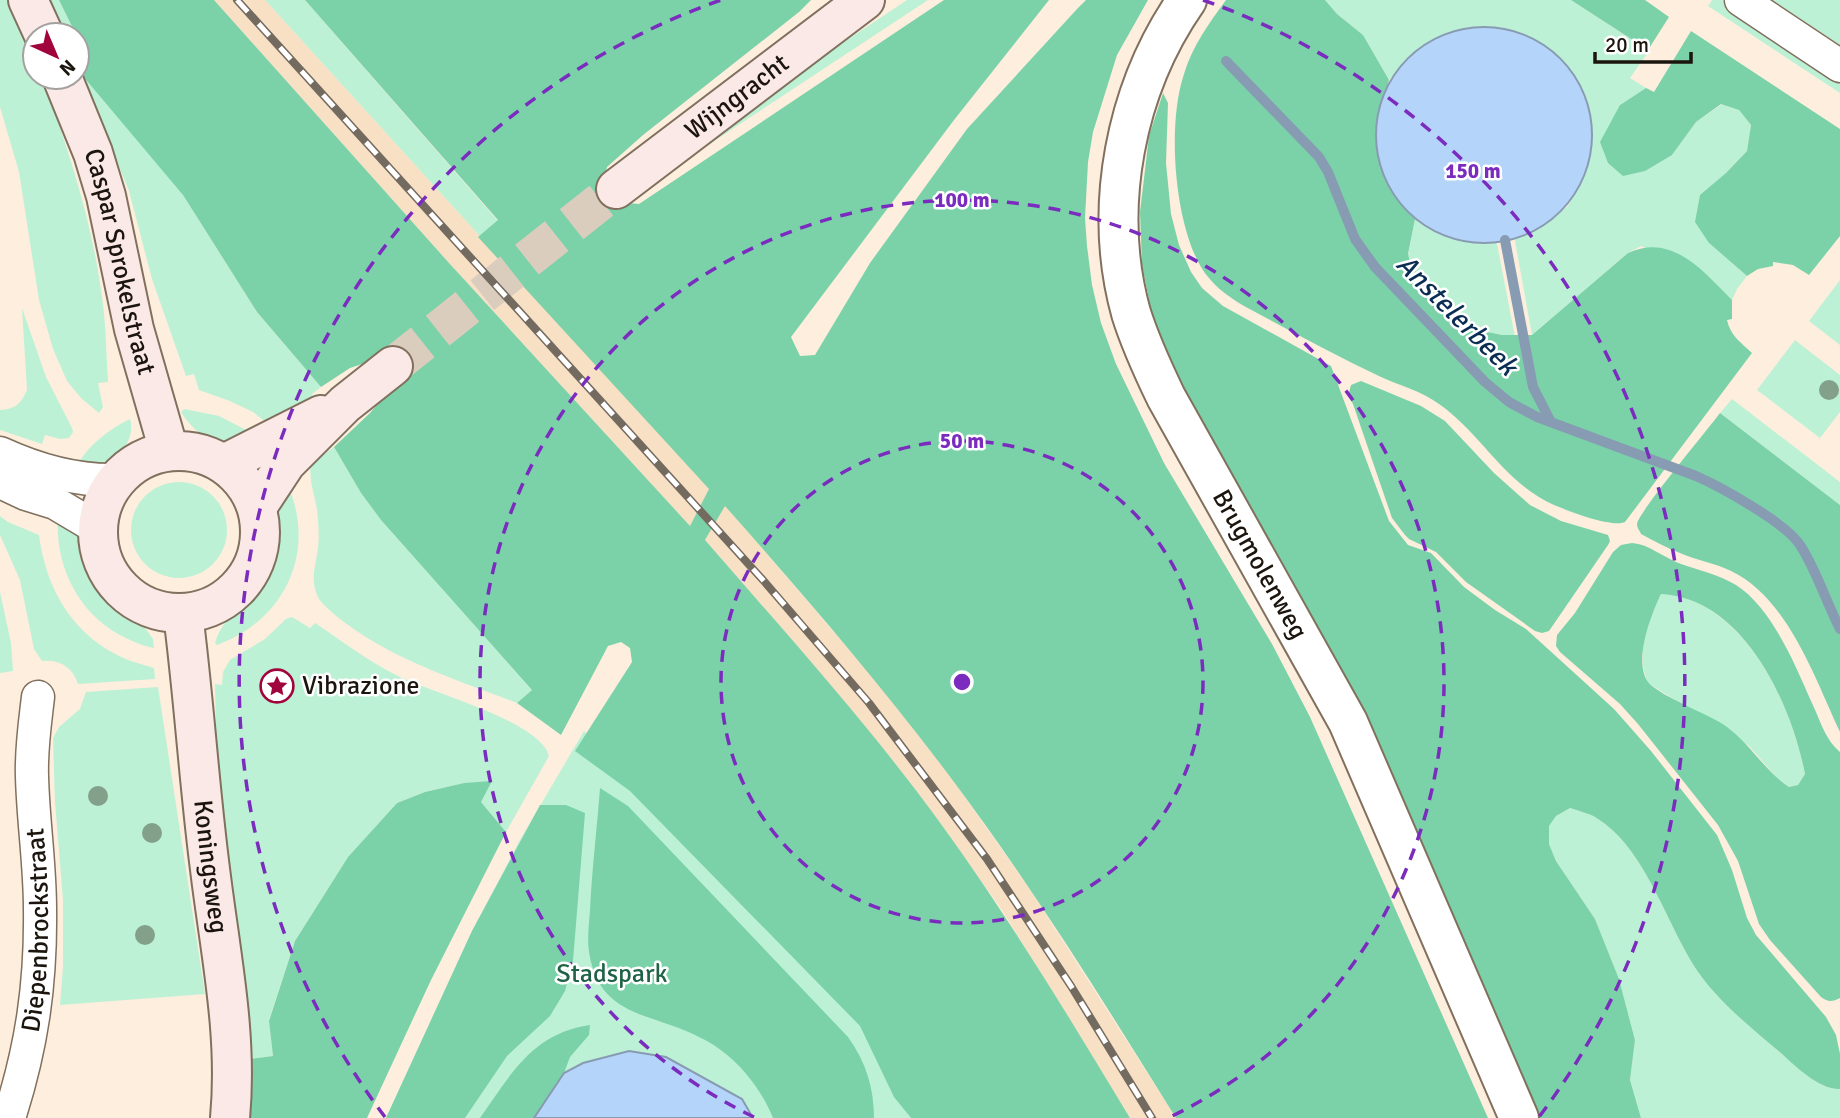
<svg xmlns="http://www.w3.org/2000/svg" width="1840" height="1118" viewBox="0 0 1840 1118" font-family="Signika,sans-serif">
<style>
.built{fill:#f8e0c5}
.green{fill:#bdf1d6}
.forest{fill:#7bd2a9;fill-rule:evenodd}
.water{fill:#b5d4f9;stroke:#879bb2;stroke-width:2}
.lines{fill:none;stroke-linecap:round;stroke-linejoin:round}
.stream{stroke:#879bb2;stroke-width:10}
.secondary-tunnel{stroke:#dbcdbe;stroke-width:38;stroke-dasharray:38 19;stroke-linecap:butt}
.minor-casing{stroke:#80705d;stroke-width:35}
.tertiary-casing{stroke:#80705d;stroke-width:42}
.secondary-casing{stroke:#80705d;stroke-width:42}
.minor{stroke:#fff;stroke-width:32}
.tertiary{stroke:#fff;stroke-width:38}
.secondary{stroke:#fae9e7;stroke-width:38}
.rail-casing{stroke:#746b60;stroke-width:8}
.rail{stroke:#fff;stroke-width:5;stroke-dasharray:16;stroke-linecap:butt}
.tree{fill:#83a18a}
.ring{fill:none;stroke:#7b2cbf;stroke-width:3.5;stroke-dasharray:12 9}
.labels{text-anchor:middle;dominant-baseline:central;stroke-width:5;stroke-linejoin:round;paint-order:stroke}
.street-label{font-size:26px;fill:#1b150e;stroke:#fff}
.poi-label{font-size:26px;fill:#1b150e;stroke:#fff;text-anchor:start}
.park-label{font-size:26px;fill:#206246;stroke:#fff}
.water-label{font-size:28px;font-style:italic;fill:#0b2d54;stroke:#fff}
.centre{fill:#7b2cbf;stroke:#fff;stroke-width:3.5}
.ring-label{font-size:21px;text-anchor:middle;font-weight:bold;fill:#7b2cbf;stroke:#fff;stroke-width:5;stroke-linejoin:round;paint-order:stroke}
</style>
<rect width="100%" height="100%" fill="#fdeedd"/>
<!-- built -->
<path class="built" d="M214 0H265L710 489 690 526 449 263Z
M725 505 880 686 950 776 1031 891 1176 1118H1130L1002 910 917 792 805 655 705 540Z"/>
<!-- green -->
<path class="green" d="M0 0H7C18 24 35 50 35 77H42L44 83C69 151 91 219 101 290 106 321 106 351 108 382L98 383 103 407 99 413 81 398 67 381 53 349 39 300 19 172 0 107Z
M49 0H59L76 35H65Z
M265 0H305L498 221 710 489Z
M907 0H928L693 155 690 152 790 78Z
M1325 0H1571L1649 51 1630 78 1646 88 1620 105 1672 155 1696 122 1722 104 1739 110 1751 125 1747 151 1726 173 1709 243 1747 276 1737 289 1732 300 1705 273 1641 246 1628 253 1532 335 1515 241 1516 237 1526 234 1568 206 1585 174 1548 48 1513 30 1477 27 1408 59 1389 80 1363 35 1337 14Z
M1712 0H1722L1840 78V93L1708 6Z
M1772 0H1840V45Z
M77 36 89 61 183 195 257 312 321 387 312 394 313 396 301 404 299 403 267 423 253 412 230 401 199 390 194 374 186 376 152 279 129 191 77 63Z
M1415 219C1435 232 1457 240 1480 243 1487 243 1491 241 1497 244L1516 342 1502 335 1473 329 1411 266 1408 255Z
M1840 280V345L1809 321Z
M22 308 46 377 72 428 73 432 69 438 60 439 45 435 42 444 0 430V410C15 409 21 404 27 390Z
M1795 340 1840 375V412L1820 438 1757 390Z
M1732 399 1840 482V505L1720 413Z
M184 409 219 416 248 431 228 443C206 440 192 430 181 412Z
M130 419C136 437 119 463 100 466 93 467 84 465 77 465 90 444 109 429 130 419Z
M334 447 361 493 381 520 532 690 517 703C455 679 387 658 335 615 329 609 320 603 317 595 310 578 316 565 318 548 319 539 319 530 318 521 318 501 308 484 311 464Z
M286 481C318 549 287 619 217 645L215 643C224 611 257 598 269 567 276 548 274 532 276 512 276 502 282 491 286 481Z
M131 530a48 48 0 1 1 96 0a48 48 0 1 1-96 0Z
M0 516 8 522 39 535C46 590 74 638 128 660 136 663 145 665 154 668L155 679 78 684C73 667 59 659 42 661L34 649 20 580 0 535Z
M58 517 78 535 88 563 100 586 121 607 143 625 153 639 154 648C141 646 130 640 118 634 76 610 55 564 58 517Z
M0 592 11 643 13 671 0 673Z
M1661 594C1669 595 1680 594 1687 598 1754 624 1792 708 1805 774L1798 785 1789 787 1777 778 1749 746 1648 683C1635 655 1648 621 1661 594Z
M292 617 310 628 315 623C342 641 368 661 396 675 428 692 541 721 549 756L506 832 481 802 491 782 464 783 425 792 397 803 348 857 295 941 269 1020 273 1056 249 1059 217 779 215 684 222 685 223 672 230 660 265 639 286 619Z
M158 687 205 994 60 1005 63 967V900L55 802 53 738 59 727 80 709 86 692Z
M584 731 629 783 869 1028 905 1110 911 1118H386L472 931 520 840Z
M1570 808C1578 811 1588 813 1595 817 1648 849 1666 927 1701 976 1723 1006 1754 1030 1782 1054 1796 1067 1820 1090 1840 1089V1118H1641L1630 1080 1635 1040 1619 979 1595 919 1556 861 1549 844V826L1556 816Z"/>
<!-- forest -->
<path class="forest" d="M59 0H214L449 263 690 526 709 489 478 237 498 220 305 0H811L799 12 643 135 607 167 604 183 617 202 639 204 944 0H1049L954 120 791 337 800 356 815 355 870 263 967 129 1078 8 1086 0H1148L1117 55 1093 132 1088 162 1085 218 1087 246 1092 285 1101 323 1116 364 1164 463 1272 644 1310 717 1488 1118H1176C1103 1001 1031 884 948 774 878 681 802 593 725 506L705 540C777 623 851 705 918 793 996 896 1063 1007 1130 1118H911L894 1097 860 1026 630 791 575 751 632 662 630 648 621 642 608 646 561 735 517 703 532 690 381 520 361 493 334 447 370 413 391 388 377 359 350 368 321 387 257 312 183 195 82 75 89 61Z
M1226 0H1325L1337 14 1363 35 1389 80 1375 135 1393 193 1415 219 1408 254 1411 266 1473 329 1502 335H1532L1628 253C1672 232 1704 272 1732 300V319L1727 320C1730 335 1741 343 1752 353L1625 522C1611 528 1569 511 1554 505 1503 482 1482 434 1439 404 1421 391 1401 386 1381 377 1335 355 1289 330 1244 306 1227 296 1211 284 1201 267 1174 221 1167 124 1184 74 1192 47 1209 23 1226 0Z
M1571 0H1645L1669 17 1648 50Z
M1691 31 1840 129V236L1809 275 1793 265 1773 262V266L1758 269 1747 276 1709 243 1695 222 1700 195 1726 173 1747 151 1751 125 1739 110 1721 104 1696 122 1672 155 1645 171 1623 176 1608 163 1600 142 1620 105 1646 88 1654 92Z
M1163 93 1168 103 1166 163 1171 214 1179 245 1191 272 1202 288 1223 306 1331 366 1389 521 1408 545 1431 553 1464 587 1495 610 1526 629 1614 709 1651 751 1717 835 1732 870 1747 918 1756 935 1826 1017 1836 1035 1840 1054V1089C1820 1090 1796 1067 1782 1054 1754 1030 1723 1006 1701 976 1666 927 1648 849 1595 817 1588 813 1578 811 1570 808L1556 816 1549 826V844L1556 861 1595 919 1619 979 1635 1040 1630 1080 1641 1118H1537L1351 692 1289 576 1187 406 1155 329 1142 265 1140 212 1149 136Z
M1361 381 1421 406 1445 421 1494 473 1530 505 1561 521 1608 535 1610 541 1608 545 1549 631 1542 633 1535 631 1466 582 1436 552 1409 539 1405 535 1392 518 1353 404 1348 396 1351 385Z
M1720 413 1840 505V732C1815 679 1788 598 1731 571 1715 563 1696 560 1680 553 1667 548 1654 541 1641 534 1640 531 1637 528 1637 524 1638 513 1709 428 1720 413Z
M1632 543C1649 544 1664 558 1681 564 1699 570 1719 575 1736 585 1771 607 1795 664 1811 701 1820 719 1824 738 1840 752V998C1832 1002 1828 1002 1821 997L1770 940 1759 924 1738 861 1718 825 1638 724 1620 704 1560 652 1556 646 1557 635 1575 613 1613 552 1621 545ZM1661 594C1743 598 1791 702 1805 774L1798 785 1789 787C1765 771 1751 745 1727 727 1716 719 1701 713 1689 707 1679 702 1654 690 1648 682 1633 661 1651 615 1661 594Z
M492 781 481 802 506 832 431 980 367 1118H249V1059L273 1056 269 1021 295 941 348 857 397 803 425 792 464 783Z
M600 788 628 806 848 1037C866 1062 874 1088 874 1118H773C759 1084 733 1053 699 1037 651 1012 599 1018 589 952 587 938 589 924 590 910 592 869 597 828 600 788Z
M540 805H566L585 813 573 961 565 991 550 1016 507 1056 465 1118H386L472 931Z
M590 1025 589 1035 570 1057 564 1073 534 1118H480C511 1074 533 1033 590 1025Z"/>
<!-- water -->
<path class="water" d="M1376 135a108 108 0 1 1 216 0a108 108 0 1 1-216 0Z
M629 1051 666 1057 742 1099 753 1118H534L564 1073 583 1063Z"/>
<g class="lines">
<!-- stream -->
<path class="stream" d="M1226 61 1319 157 1328 172 1355 239 1375 267 1485 382 1509 402 1537 417 1696 476C1721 487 1786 523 1800 545 1817 571 1826 602 1840 629
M1505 240 1533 387 1551 422"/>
<!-- secondary-tunnel -->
<path class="secondary-tunnel" d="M393 366 616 189"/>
<defs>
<g id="minor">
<path d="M1741 0 1840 66"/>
<path d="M0 453C37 470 76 481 116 480"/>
<path d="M0 482 26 494 55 503 97 528"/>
<path id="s1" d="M9 1118C32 1046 41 984 40 909 40 864 33 820 32 776 31 749 35 723 38 697"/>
</g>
<g id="tertiary">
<path id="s2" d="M1187 0C1125 89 1102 208 1131 313 1140 342 1153 370 1166 397L1348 722 1519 1118"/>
</g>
<g id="secondary">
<path d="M28 0 44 35"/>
<path id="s3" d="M62 77 93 153 106 196 134 329 169 451"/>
<path id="s4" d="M616 189 865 0"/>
<circle cx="179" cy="532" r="81"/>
<path d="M224 464 321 415"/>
<path d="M257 507 286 463 345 404 393 366"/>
<path id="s5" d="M183 614C194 699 199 784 210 869 220 952 238 1034 230 1118"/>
</g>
</defs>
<!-- minor casing -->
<use href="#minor" class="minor-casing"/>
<!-- tertiary casing -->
<use href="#tertiary" class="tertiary-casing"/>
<!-- secondary casing -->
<use href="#secondary" class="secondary-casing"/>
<!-- minor -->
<use href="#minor" class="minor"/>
<!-- tertiary -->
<use href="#tertiary" class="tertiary"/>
<!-- secondary -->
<use href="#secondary" class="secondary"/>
<defs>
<path id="rail" d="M237 0 763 580 869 703 987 859 1071 986 1152 1118"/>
</defs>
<!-- rail casing -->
<use href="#rail" class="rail-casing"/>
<!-- rail -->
<use href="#rail" class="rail"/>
</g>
<!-- trees -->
<g class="tree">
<circle cx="1829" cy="390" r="10"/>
<circle cx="98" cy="796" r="10"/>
<circle cx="152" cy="833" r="10"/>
<circle cx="145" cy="935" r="10"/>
</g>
<!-- distance rings -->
<g class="ring">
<circle cx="962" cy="682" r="241"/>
<path d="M754 1117A482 482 0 1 1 1170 1117"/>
<path d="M385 1117A723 723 0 0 1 721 0M1203 0A723 723 0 0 1 1539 1117"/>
</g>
<!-- icons -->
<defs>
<symbol id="sight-ring" viewBox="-11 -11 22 22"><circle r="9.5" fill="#fff" stroke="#a1033c" stroke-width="1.5"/><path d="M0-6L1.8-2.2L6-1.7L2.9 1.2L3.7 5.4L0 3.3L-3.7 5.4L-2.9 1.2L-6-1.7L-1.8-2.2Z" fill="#a1033c"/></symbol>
</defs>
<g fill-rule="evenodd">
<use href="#sight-ring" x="258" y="667" width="38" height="38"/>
</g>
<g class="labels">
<!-- street labels -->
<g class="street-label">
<text stroke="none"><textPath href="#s4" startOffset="152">Wijngracht</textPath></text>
<text stroke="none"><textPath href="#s3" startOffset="194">Caspar Sprokelstraat</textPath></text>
<text stroke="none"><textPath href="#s2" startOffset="611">Brugmolenweg</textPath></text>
<text stroke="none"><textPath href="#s5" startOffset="254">Koningsweg</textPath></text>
<text stroke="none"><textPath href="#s1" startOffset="191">Diepenbrockstraat</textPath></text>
</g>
<!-- poi labels -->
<g class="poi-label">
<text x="302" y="686">Vibrazione</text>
</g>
<!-- park labels -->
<g class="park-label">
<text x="612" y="974">Stadspark</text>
</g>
<!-- water labels -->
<g class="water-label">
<text transform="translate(1457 315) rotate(45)">Anstelerbeek</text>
</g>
</g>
<circle cx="962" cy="682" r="10" class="centre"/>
<g class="ring-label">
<text x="1473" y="178">150 m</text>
<text x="962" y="207">100 m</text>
<text x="962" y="448">50 m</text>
</g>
<!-- north arrow -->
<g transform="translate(56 56) rotate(136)"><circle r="33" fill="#ffffff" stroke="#a4a19f" stroke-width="2"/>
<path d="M0-5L12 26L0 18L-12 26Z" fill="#a1033c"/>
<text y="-10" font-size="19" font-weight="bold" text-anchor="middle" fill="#1b150e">N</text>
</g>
<!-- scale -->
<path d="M1595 52v10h96v-10" fill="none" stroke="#1b150e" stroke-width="3.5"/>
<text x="1605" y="52" font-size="21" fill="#1b150e" stroke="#ffffff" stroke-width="5" paint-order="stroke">20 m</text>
</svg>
